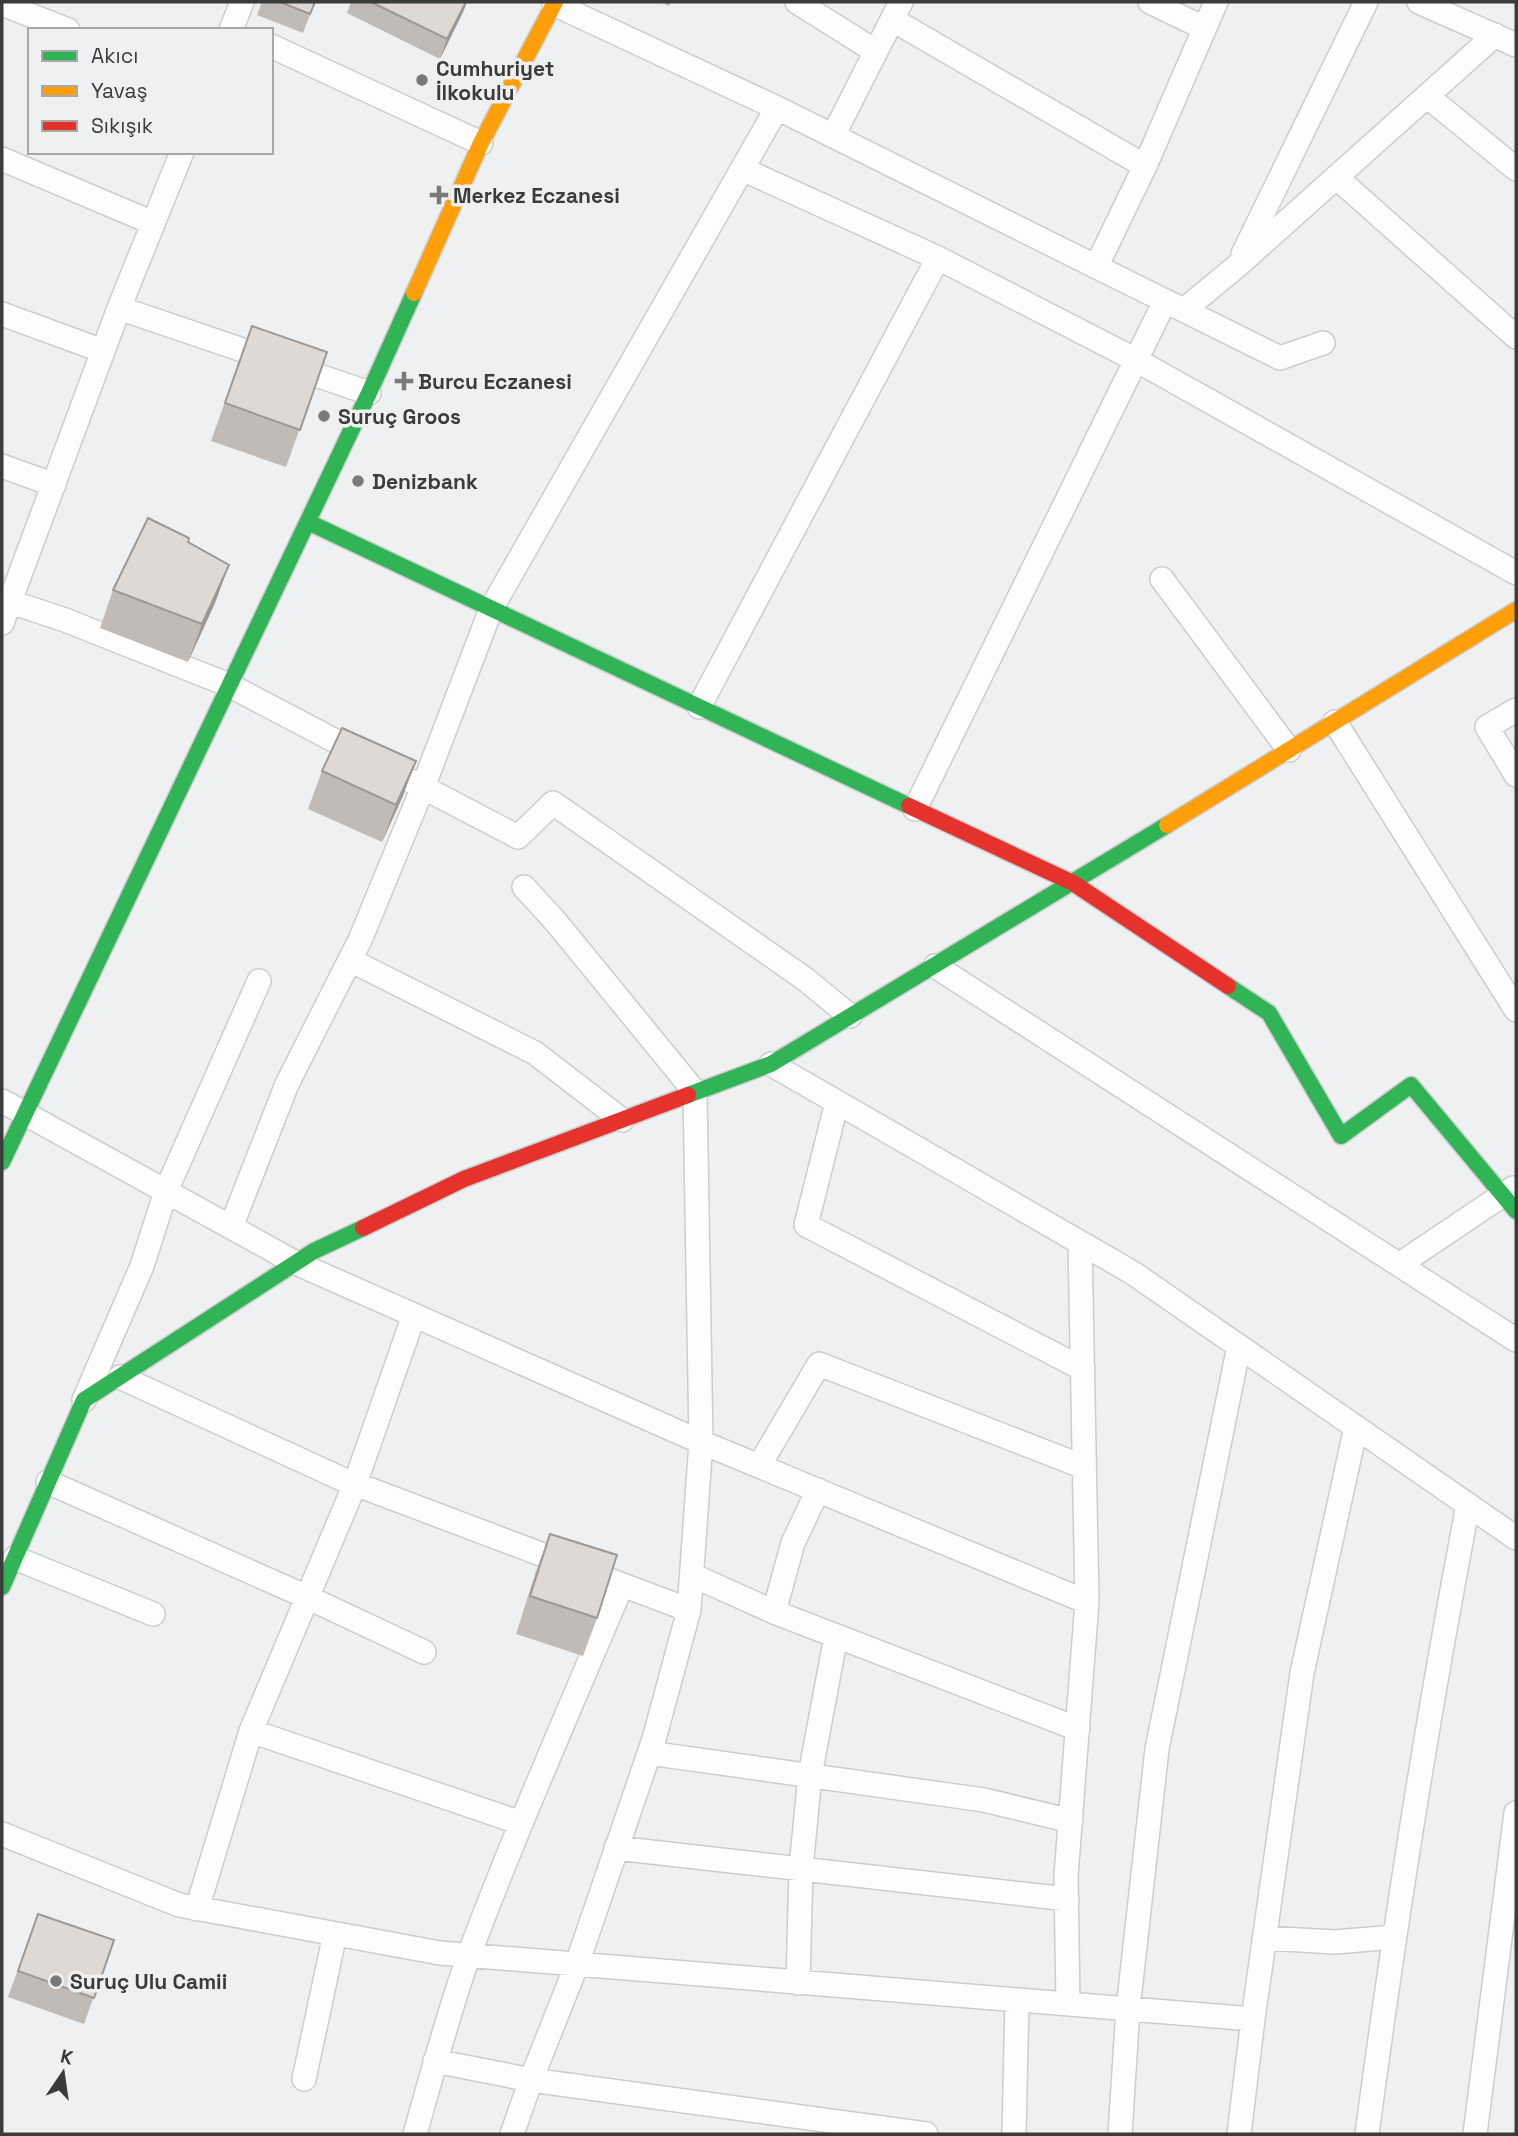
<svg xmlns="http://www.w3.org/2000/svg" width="1518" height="2136" viewBox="0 0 1518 2136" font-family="'Space Grotesk',sans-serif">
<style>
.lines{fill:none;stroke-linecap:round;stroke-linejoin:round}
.street-casing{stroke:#cccdce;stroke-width:26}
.fast-casing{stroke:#cccdce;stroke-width:19}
.slow-casing{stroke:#cccdce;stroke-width:19}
.jam-casing{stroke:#cccdce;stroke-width:19}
.street{stroke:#fdfdfd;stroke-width:23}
.fast{stroke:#30b455;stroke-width:16}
.slow{stroke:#ff9f0a;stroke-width:16}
.jam{stroke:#e5322d;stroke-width:16}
.wall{fill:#c0bbb7}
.shaded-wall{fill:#9c9895}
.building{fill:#dfd9d5;stroke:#9c9895;stroke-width:2}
.poi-dot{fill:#797a7b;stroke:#eef0f2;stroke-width:2.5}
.labels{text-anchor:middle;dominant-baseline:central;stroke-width:7;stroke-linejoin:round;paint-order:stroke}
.poi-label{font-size:21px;font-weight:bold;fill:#3a3b3b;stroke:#eef0f2;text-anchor:start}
</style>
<rect width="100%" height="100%" fill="#eff0f1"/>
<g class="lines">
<defs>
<path id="street" d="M797 2 875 51
M1150 2 1204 28
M1419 2 1516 45
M2 4 68 30
M554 4 777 108 1280 358 1323 343
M893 20 1145 166
M231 30 242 2
M271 46 481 143
M1427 96 1516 169
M833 136 901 2
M2 159 153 223
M742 169 938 258 1136 360 1516 573
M1336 177 1516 337
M1243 254 1366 2
M1096 267 1145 166 1216 2
M119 308 369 393
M1184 310 1237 266 1495 35
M2 314 103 351
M2 466 54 485
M1162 579 1289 750
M2 599 65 620 229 685 362 755
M2 623 119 308 182 152
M699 707 938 258
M1516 710 1487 727 1516 775
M1335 722 1516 1010
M411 781 518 837 553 803 805 979 850 1016
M915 809 1165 301
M350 960 535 1053 622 1120
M935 966 1516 1340
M771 1064 1133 1273 1516 1538
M2 1101 296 1263 701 1442 1087 1602
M837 1102 806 1225 1083 1369
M231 1227 287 1084 360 940 423 787 491 609 777 108
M1400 1264 1513 1188
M120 1377 342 1479 689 1610
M84 1400 142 1266 166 1191 259 981
M759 1466 819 1364 1084 1467
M48 1482 307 1597 424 1652
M15 1558 153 1614
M692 1575 774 1612 1078 1729
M774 1612 793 1543 818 1490
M251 1731 521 1823
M649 1753 984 1800 1071 1821
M2 1834 179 1905 440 1953 1253 2019
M616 1848 1067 1899
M197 1909 251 1731 355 1484 414 1315
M1264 1938 1335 1942 1394 1937
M798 1983 801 1868 810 1775 836 1636
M1068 2004 1066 1876 1087 1602 1080 1243
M435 2061 531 2080 926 2134
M304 2079 335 1934
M415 2134C432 2074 448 2014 469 1955 516 1830 570 1708 622 1585
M512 2134 531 2080 577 1964 654 1739 689 1610 701 1442 695 1092 556 922 524 887
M1014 2134 1017 2000
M1120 2134 1128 2009 1157 1749 1239 1346
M1239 2134 1253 2019 1302 1673 1356 1427
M1367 2134C1395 1923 1428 1714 1468 1505
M1475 2134 1516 1813"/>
<path id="fast" d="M308 522 909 806
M1228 986 1269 1013 1341 1136 1411 1085 1516 1211
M688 1095 771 1064 1167 825
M2 1162 369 393 414 293
M2 1587 84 1400 314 1251 363 1228"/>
<path id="slow" d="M414 293 481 143 555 2
M1167 825 1516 610"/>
<path id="jam" d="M909 806 1073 883 1228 986
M363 1228 464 1179 688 1095"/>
</defs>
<!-- street casing -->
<use href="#street" class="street-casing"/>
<!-- fast casing -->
<use href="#fast" class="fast-casing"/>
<!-- slow casing -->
<use href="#slow" class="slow-casing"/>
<!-- jam casing -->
<use href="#jam" class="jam-casing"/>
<!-- street -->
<use href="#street" class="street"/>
<!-- fast -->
<use href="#fast" class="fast"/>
<!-- slow -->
<use href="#slow" class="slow"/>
<!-- jam -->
<use href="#jam" class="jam"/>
</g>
<!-- wall -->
<path class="wall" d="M262 2H315L303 33 257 15Z
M351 2H467L463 12 440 59 347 13Z
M660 2H671L669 6Z
M252 326 327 352 286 467 211 441Z
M188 542 215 603 188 662 100 628 113 590Z
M416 761 402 798 382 842 308 809 322 771Z
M550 1534 597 1618 583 1656 516 1634 536 1571Z
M38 1914 114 1940 84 2024 8 1997Z"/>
<!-- shaded-wall -->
<path class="shaded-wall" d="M466 2H467L463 12 440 59 447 39Z
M229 565 215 603 188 662 202 624Z
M416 761 402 798 382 842 396 805Z"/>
<!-- building -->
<path class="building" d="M280 2H315L310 14Z
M371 2H466L447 39Z
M252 326 327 352 300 430 225 403Z
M148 518 189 538 188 542 229 565 202 624 113 590Z
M342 728 416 761 396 805 322 771Z
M550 1534 617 1555 597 1618 530 1596Z
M38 1914 114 1940 94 1998 18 1971Z"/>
<!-- markers -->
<g class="poi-dot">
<circle cx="422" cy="80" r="7"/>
<path d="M435.5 184.5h7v7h7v7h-7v7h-7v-7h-7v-7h7z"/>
<path d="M400.5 370.5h7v7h7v7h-7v7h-7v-7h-7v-7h7z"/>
<circle cx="324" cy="416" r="7"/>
<circle cx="358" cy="481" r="7"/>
<circle cx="56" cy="1981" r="7"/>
</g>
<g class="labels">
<!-- poi labels -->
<g class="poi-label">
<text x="436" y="68">Cumhuriyet<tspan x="436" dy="24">İlkokulu</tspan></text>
<text x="453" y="195">Merkez Eczanesi</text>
<text x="418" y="381">Burcu Eczanesi</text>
<text x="338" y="416">Suruç Groos</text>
<text x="372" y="481">Denizbank</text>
<text x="70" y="1981">Suruç Ulu Camii</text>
</g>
</g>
<!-- border -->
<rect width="1518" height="2136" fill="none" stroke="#3a3b3b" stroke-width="7"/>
<!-- legend -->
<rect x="28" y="28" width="245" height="126" fill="#eef0f2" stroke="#a6a8a9" stroke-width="2"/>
<rect x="42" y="51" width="35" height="10" fill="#30b455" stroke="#a6a8a9" stroke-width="2"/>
<text x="91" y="63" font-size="21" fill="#3a3b3b">Akıcı</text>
<rect x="42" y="86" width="35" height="10" fill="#ff9f0a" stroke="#a6a8a9" stroke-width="2"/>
<text x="91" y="98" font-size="21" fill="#3a3b3b">Yavaş</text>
<rect x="42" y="121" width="35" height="10" fill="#e5322d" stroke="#a6a8a9" stroke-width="2"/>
<text x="91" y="133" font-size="21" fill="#3a3b3b">Sıkışık</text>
<!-- north arrow -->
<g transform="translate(63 2073) rotate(13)" stroke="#eef0f2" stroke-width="5" paint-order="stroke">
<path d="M0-5L12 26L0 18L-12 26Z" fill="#3a3b3b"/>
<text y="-10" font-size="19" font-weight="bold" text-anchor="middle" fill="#3a3b3b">K</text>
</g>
</svg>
